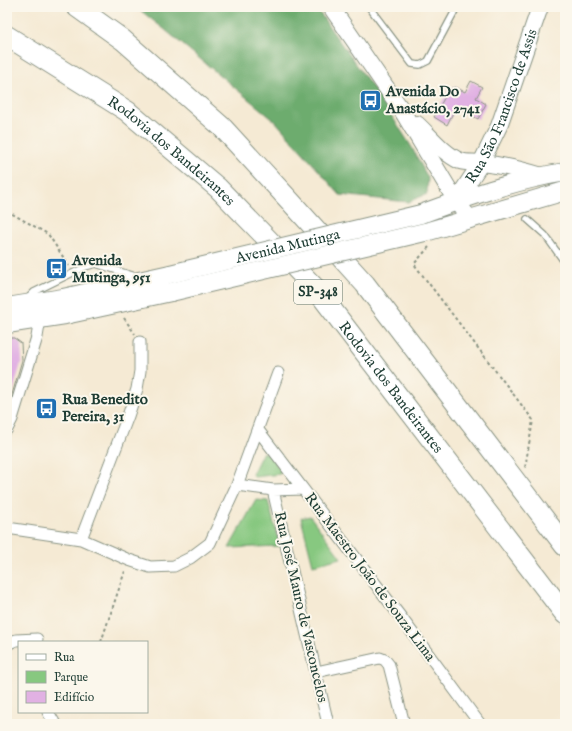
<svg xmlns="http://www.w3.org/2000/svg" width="572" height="731" viewBox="0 0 572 731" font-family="'IM FELL English',serif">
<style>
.green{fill:#87c880;stroke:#53825a}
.forest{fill:#6dac6e;stroke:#467451}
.building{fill:#e1b1e3}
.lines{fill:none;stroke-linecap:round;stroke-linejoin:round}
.lane-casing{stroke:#8a9484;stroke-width:8}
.street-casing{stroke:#8a9484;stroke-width:13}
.secondary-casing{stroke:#8a9484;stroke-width:18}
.primary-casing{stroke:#8a9484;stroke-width:20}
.highway-casing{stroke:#8a9484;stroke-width:22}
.path{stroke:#8a9484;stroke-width:2;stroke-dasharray:3 3;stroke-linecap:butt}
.lane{stroke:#fff;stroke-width:5.5}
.street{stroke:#fff;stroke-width:11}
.secondary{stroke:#fff;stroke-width:16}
.primary{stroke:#fff;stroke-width:18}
.highway{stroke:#fff;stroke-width:20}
.primary-bridge-casing{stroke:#8a9484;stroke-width:20;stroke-linecap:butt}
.primary-bridge{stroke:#fff;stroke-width:18}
.labels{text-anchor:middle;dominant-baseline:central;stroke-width:4;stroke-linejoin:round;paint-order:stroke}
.shield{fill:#fbf7ec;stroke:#61756b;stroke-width:1}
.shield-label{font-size:14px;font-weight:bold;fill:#1f3d34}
.poi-label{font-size:15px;font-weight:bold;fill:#1f3d34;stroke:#fbf7ec;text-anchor:start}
.street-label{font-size:15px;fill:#1f3d34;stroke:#fbf7ec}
</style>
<rect width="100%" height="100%" fill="#fbf7ec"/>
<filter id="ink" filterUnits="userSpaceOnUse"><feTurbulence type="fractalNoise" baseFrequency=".025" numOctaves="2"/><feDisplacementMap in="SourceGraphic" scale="8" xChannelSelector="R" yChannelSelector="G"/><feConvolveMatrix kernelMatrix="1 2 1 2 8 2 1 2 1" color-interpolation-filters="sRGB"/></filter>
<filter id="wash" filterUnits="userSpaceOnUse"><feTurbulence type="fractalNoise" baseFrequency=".012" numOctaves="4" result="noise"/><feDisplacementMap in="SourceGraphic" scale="16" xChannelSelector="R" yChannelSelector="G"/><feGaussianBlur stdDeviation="0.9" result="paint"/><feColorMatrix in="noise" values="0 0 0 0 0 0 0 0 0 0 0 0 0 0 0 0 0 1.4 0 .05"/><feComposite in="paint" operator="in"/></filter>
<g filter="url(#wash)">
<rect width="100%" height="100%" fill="#f5ead4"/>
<!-- green -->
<path class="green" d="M263 452 268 454 281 470 280 474 254 477 252 474Z
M256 500 268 501 280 546 229 548Z
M310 516 341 558 313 565 301 518Z"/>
<!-- forest -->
<path class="forest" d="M136 7H316L332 31 377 93 411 146 428 178 427 194 408 202 340 195 276 122 164 29Z"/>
<g id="blocks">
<!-- building -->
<path class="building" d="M471 81 482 87 476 98 486 104 478 119 456 107 447 125 434 117 449 89 455 87 465 92Z
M7 338H14L21 343 22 360 9 405H7Z"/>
</g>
</g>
<g filter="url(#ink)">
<use href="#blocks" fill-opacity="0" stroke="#8a9484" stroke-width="1"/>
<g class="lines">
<defs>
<path id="lane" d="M369 7 412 64 420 65 428 61 457 7
M527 219 545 235 565 263
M27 299 34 292 85 267 96 264 135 276"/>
<path id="street" d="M7 429 12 419 37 337 41 313
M258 430 400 616 480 724
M237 485 273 490 303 489
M273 490 328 724
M7 528 81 539 129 560 150 567 174 566 190 558 210 543 237 485 278 373
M81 539 128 416 137 389 140 371V342
M7 644 16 640 37 639 36 642
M316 672 380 658 385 660 389 665 404 724
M48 712 55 724"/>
<g id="secondary">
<path d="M331 7 401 109 456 201 470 219"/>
<path d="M417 124C430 136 443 153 460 161 466 163 474 162 481 163 502 165 523 170 542 176"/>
<path id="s1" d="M456 201 481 163 499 126 540 7"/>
</g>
<path id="primary" d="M421 214C467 197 516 180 565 172
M429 231 565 191
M7 307 63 298 170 274
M7 324 65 315 171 292"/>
<g id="highway">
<path d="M77 7 123 40 222 127 290 201 365 284 565 546"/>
<path id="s2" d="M7 36 127 111 218 188 316 289 565 614"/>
</g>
</defs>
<!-- lane casing -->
<use href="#lane" class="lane-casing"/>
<!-- street casing -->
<use href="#street" class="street-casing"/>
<!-- secondary casing -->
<use href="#secondary" class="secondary-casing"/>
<!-- primary casing -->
<use href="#primary" class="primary-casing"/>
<!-- highway casing -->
<use href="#highway" class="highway-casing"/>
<!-- path -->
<path class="path" d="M7 211 48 234 69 266
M429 247 414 264 533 420 525 468
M124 318 135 334
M101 642 125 571"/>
<!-- lane -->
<use href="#lane" class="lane"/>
<!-- street -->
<use href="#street" class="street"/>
<!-- secondary -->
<use href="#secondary" class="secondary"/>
<!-- primary -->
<use href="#primary" class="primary"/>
<!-- highway -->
<use href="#highway" class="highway"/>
<defs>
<g id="primary-bridge">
<path id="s3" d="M170 274 421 214"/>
<path d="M171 292 429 231"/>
</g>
</defs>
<!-- primary-bridge casing -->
<use href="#primary-bridge" class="primary-bridge-casing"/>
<!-- primary-bridge -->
<use href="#primary-bridge" class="primary-bridge"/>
</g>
</g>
<!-- icons -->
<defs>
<symbol id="bus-square" viewBox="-11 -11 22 22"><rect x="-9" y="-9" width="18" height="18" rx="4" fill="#1f6fb2" stroke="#fbf7ec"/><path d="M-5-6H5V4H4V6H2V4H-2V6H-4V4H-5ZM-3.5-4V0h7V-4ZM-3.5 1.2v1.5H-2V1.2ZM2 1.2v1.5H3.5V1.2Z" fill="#fff"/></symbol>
</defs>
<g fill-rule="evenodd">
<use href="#bus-square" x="358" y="88" width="25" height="25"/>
<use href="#bus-square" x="44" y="256" width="25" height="25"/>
<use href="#bus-square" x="34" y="396" width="25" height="25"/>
</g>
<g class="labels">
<!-- shield labels -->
<rect class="shield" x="294" y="280" width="48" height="24" rx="3"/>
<g class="shield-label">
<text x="318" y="292">SP-348</text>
</g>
<!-- poi labels -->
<g class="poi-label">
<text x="386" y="91">Avenida Do<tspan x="386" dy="17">Anastácio, 2741</tspan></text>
<text x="72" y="260">Avenida<tspan x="72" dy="17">Mutinga, 951</tspan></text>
<text x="62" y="399">Rua Benedito<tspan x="62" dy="17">Pereira, 31</tspan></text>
</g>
<!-- street labels -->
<g class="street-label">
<text stroke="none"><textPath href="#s1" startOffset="106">Rua São Francisco de Assis</textPath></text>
<text stroke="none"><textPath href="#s2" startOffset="201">Rodovia dos Bandeirantes</textPath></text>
<text stroke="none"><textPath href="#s3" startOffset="121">Avenida Mutinga</textPath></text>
<text stroke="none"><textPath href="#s2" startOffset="525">Rodovia dos Bandeirantes</textPath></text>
<text transform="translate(370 577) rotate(53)">Rua Maestro João de Souza Lima</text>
<text transform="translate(301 607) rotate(77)">Rua José Mauro de Vasconcelos</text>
</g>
</g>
<!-- margin -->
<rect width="572" height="731" fill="none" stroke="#fbf7ec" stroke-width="24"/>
<!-- legend -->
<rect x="18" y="641" width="130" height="72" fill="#fbf7ec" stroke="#a3ada2"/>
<rect x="26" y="654" width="20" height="6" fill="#ffffff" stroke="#a3ada2"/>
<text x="54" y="661" font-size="12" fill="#1f3d34">Rua</text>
<rect x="26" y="671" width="20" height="12" fill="#87c880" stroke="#a3ada2"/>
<text x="54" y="681" font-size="12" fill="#1f3d34">Parque</text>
<rect x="26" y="691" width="20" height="12" fill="#e1b1e3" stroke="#a3ada2"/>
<text x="54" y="701" font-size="12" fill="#1f3d34">Edifício</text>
</svg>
